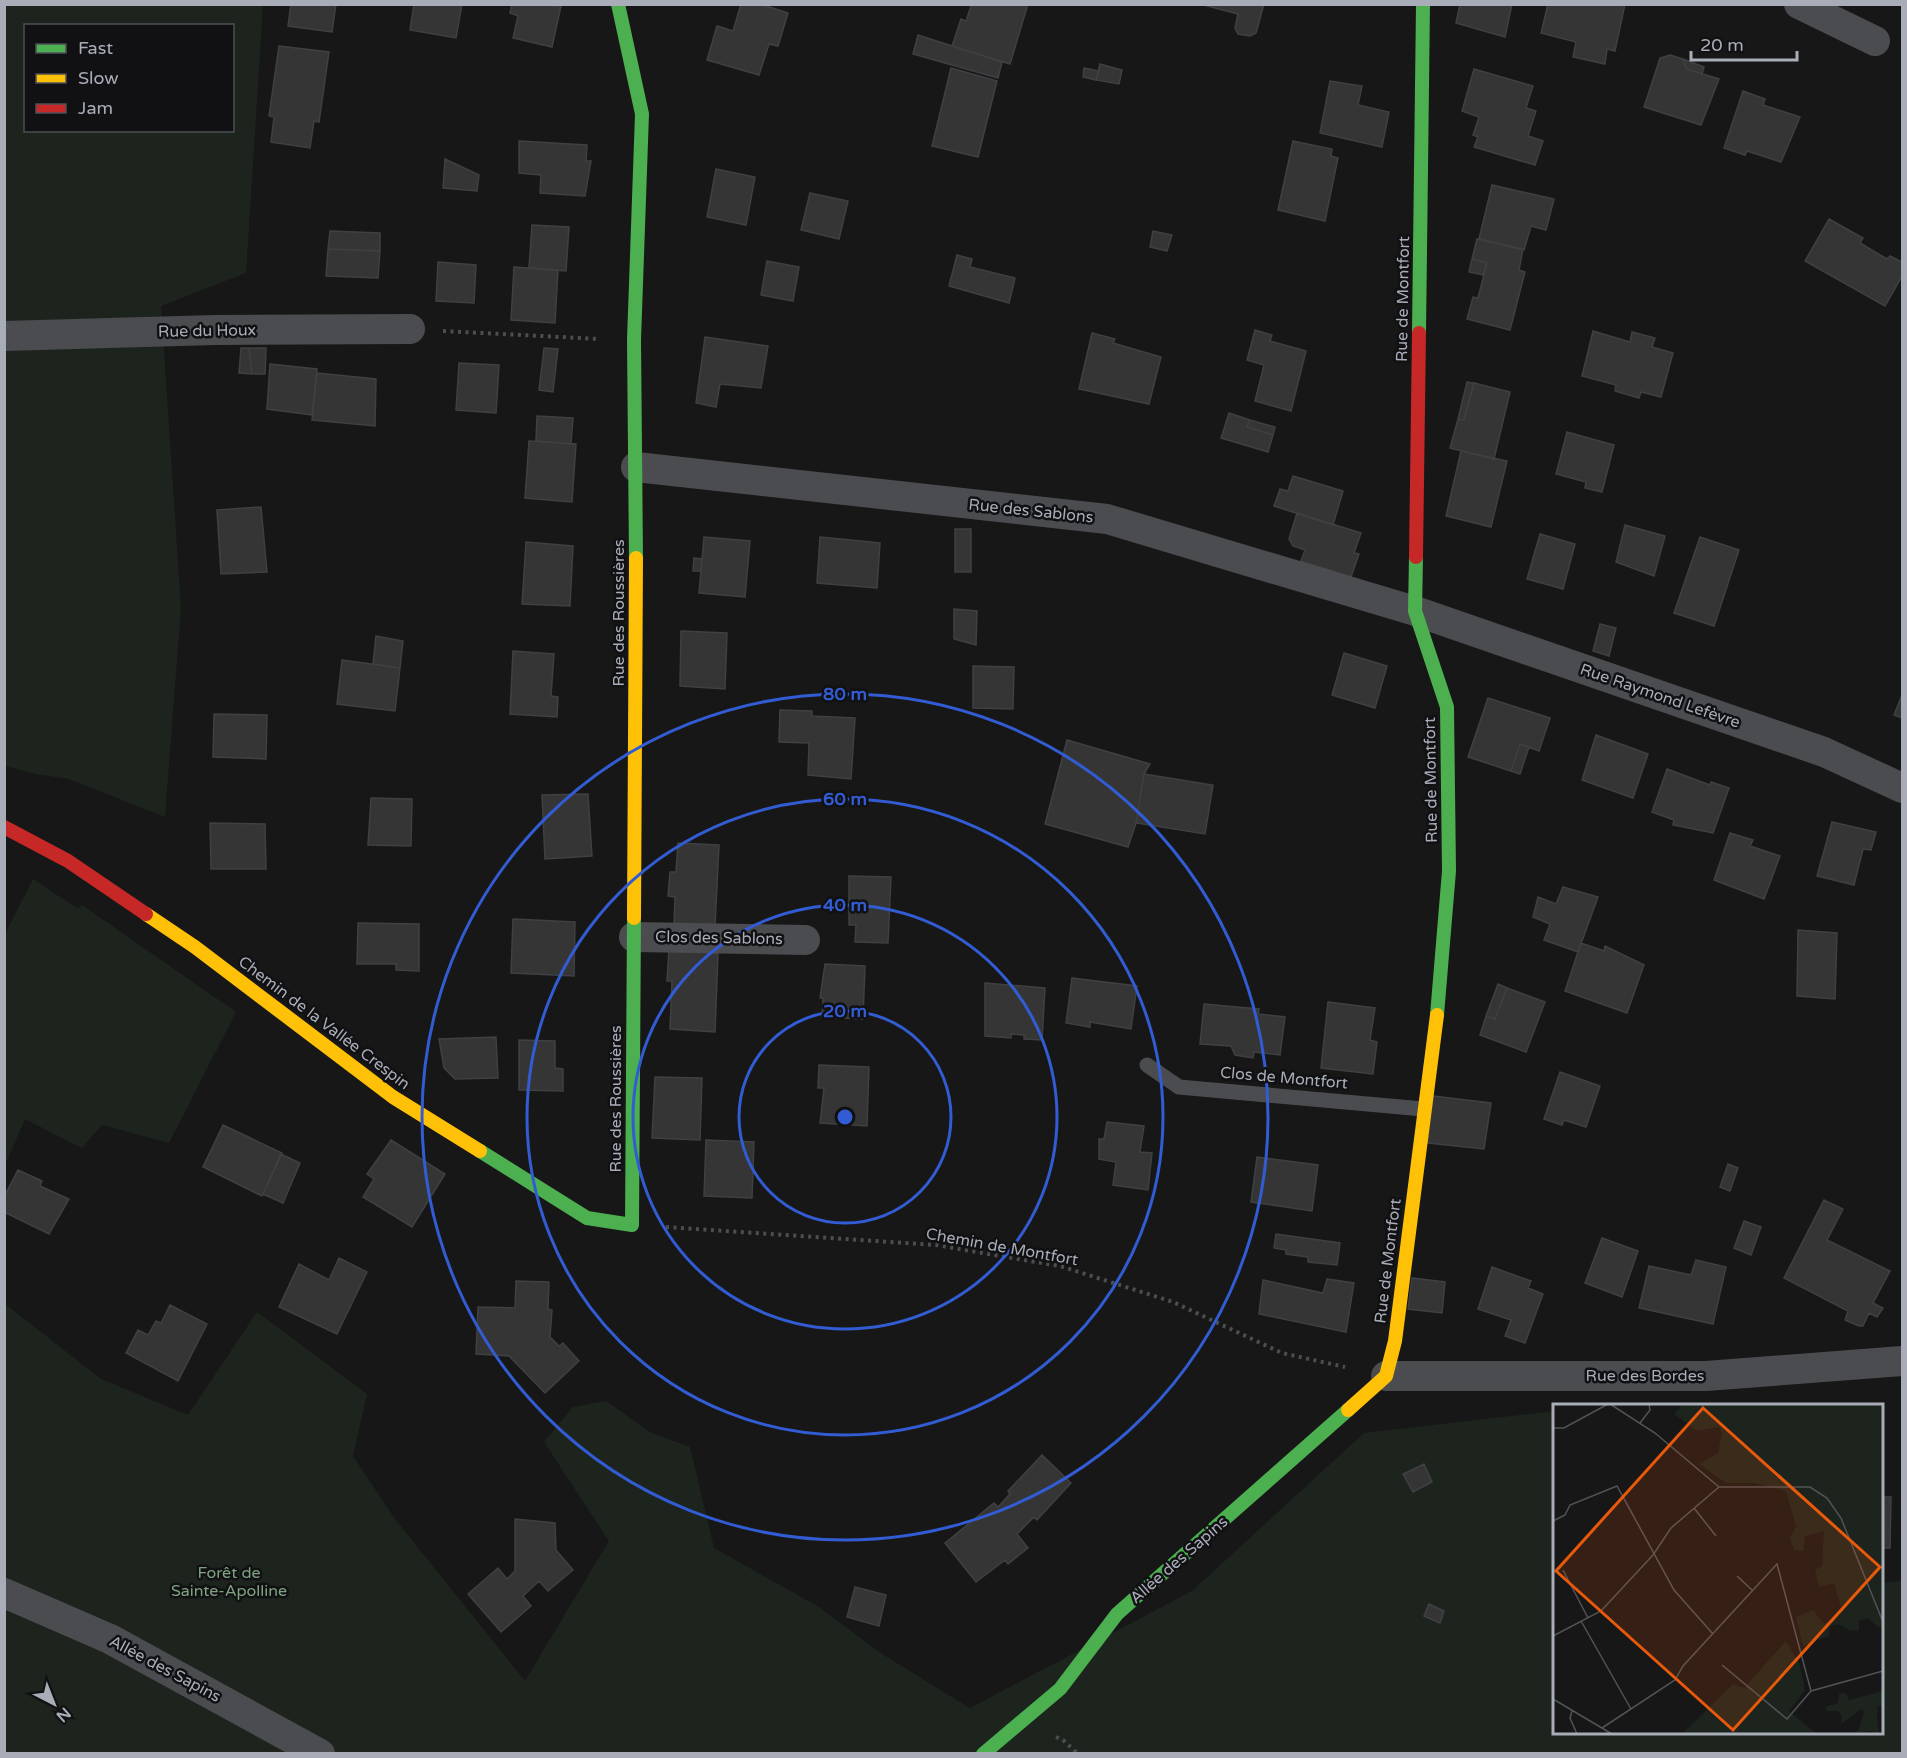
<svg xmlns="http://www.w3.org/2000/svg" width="1907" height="1758" viewBox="0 0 1907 1758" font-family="'Varela Round',sans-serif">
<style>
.green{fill:#1d241e;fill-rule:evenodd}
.building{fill:#353536;stroke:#3f4043;stroke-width:1.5}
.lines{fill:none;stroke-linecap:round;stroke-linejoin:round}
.path{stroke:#4d4e52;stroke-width:4;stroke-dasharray:3 4.5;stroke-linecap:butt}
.lane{stroke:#4b4c50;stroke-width:15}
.street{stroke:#4b4c50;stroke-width:30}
.fast{stroke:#4caf50;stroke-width:14}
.slow{stroke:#ffc107;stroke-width:14}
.jam{stroke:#c62828;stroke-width:14}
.ring{fill:none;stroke:#325cd3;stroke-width:3}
.labels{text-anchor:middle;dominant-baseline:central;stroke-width:5;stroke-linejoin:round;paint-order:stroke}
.street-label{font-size:16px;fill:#a8adb8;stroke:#111113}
.park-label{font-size:16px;fill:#7fa381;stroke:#111113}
.inset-road{fill:none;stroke:#515357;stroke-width:1.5}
.view{fill:#e8590c;fill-opacity:0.15;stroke:#e8590c;stroke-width:3}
.inset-edge{fill:none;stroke:#a8adb8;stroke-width:3}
.centre{fill:#325cd3;stroke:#111113;stroke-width:3}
.ring-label{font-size:18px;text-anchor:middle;font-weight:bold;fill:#325cd3;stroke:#111113;stroke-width:5;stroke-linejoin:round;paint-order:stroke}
</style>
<rect width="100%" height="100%" fill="#171717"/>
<!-- green -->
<path class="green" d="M4 5H263L246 273 161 306 181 608 165 817 69 779 36 774 5 766ZM26 26H232V130H26Z
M33 879 78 909 82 905 236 1012 169 1143 102 1125 82 1148 25 1119 5 1165V934Z
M4 1303 101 1379 188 1415 257 1312 367 1394 353 1456 395 1519 525 1681 609 1541 544 1442 573 1407 606 1401 651 1433 690 1447 714 1548 819 1607 882 1654 970 1708 1192 1591 1364 1433 1554 1411V1732H1704L1711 1736 1713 1732H1882V1583L1902 1581V1753H5Z"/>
<!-- building -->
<path class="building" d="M291 4H336L332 32 288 26Z
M414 4H462L456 38 410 30Z
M512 4 561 6 552 47 513 38 518 16 510 13Z
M741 4H760L788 13 778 46 769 44 759 75 707 60 717 26 733 31Z
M967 4H1028L1010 64 952 46 961 19 966 21 971 6Z
M1200 4H1264L1256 33 1250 36 1238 34 1235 28 1238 14Z
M1460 4H1512L1505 37 1456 23Z
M1548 4H1625L1615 51 1607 49 1605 64 1573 57 1576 42 1541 33Z
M918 35 1002 62 998 78 913 54Z
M279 46 329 52 319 122 314 121 310 148 271 142 274 117 269 116Z
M1670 55 1683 59 1687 69 1719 79 1701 125 1644 107 1660 58Z
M1683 59 1704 67 1702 74 1687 69Z
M1100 64 1122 70 1119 84 1096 80Z
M951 68 997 81 978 157 932 146Z
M1084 68 1099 71 1096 80 1083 77Z
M1474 69 1533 86 1526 108 1536 111 1528 136 1543 141 1535 165 1474 147 1478 137 1473 135 1479 117 1462 111Z
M1330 81 1362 86 1358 105 1389 112 1382 147 1320 133Z
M1743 91 1765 99 1763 105 1800 117 1781 162 1747 151 1745 155 1724 148Z
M519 141 587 145 586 161H591L585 196 540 193 541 175 519 173Z
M1293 141 1332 149 1331 156 1338 158 1325 221 1278 210Z
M445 159 479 175 477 191 443 188Z
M716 169 755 177 746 225 707 217Z
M1492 185 1554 199 1546 230 1531 226 1524 250 1479 239Z
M810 193 848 201 839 239 801 230Z
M1829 219 1863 238 1860 243 1887 259 1890 256 1902 262V276L1885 306 1805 261Z
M532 225 569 227 566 271 529 268Z
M330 231 380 233V251L328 249Z
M1153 231 1172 235 1167 251 1150 247Z
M1477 239 1523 249 1519 270 1525 272 1510 330 1467 319 1473 297 1478 298 1487 263 1472 259Z
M328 249 380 251 378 278 326 276Z
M957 255 972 259 970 267 1015 278 1009 303 949 286Z
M1472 259 1487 263 1483 275 1469 272Z
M767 261 799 267 793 301 761 295Z
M438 262 476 265 474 303 436 301Z
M514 267 558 270 555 323 511 320Z
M1255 330 1272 335 1270 341 1306 351 1291 411 1255 401 1264 365 1247 360Z
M1593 331 1630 342 1632 332 1655 338 1652 347 1673 353 1661 397 1641 392 1639 398 1615 391 1616 385 1582 376Z
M1092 333 1115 339 1113 343 1161 357 1149 404 1079 389Z
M705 337 768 346 761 388 720 384 716 407 696 403Z
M241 348H249L252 374 239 373Z
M249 348H266L265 374H252Z
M544 348 558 349 553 392 539 390Z
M459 363 499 365 496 413 456 410Z
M270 364 317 369 312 415 267 409Z
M317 373 376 379 375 426 312 420Z
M1467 382 1474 383 1464 420 1458 419Z
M1474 383 1510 392 1494 459 1450 448 1458 419 1464 420Z
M1229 413 1250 420 1247 427 1273 435 1268 452 1221 438Z
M537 416 573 418 571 444 536 441Z
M1250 420 1275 427 1273 435 1247 427Z
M1567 432 1614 445 1602 492 1585 488 1586 482 1556 474Z
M529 441 576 444 572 502 525 498Z
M1461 451 1507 461 1491 527 1446 516Z
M1293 476 1343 491 1333 525 1274 506 1280 489 1288 491Z
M261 507 267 572 221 574 217 510Z
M1297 513 1361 533 1354 553 1359 554 1351 577 1301 561 1305 550 1293 546 1289 539Z
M1625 525 1665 536 1654 576 1616 562Z
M955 529H971V572H955Z
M1540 534 1575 544 1563 589 1527 579Z
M704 537 750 541 745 597 699 593Z
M820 537 880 543 877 588 817 583Z
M1700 537 1739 550 1714 626 1674 613Z
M526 542 573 546 570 606 522 604Z
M694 558 702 559 701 571H693Z
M954 609 977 611 976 645 954 639Z
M1600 624 1616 628 1609 656 1593 651Z
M681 631 727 633 725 689 680 686Z
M376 636 403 641 400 668 373 664Z
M513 651 554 654 551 696 558 697 557 717 510 714Z
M1344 653 1387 666 1375 708 1332 695Z
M342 660 400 668 395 711 337 704Z
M973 666 1014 667 1013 709 973 708Z
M1902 695V718L1894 715Z
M1488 698 1550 718 1539 751 1520 744 1511 771 1468 757Z
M780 710 812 711V716L855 718 851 779 808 775 809 743 779 742Z
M214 714 267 715 266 759 213 757Z
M1596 735 1648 754 1633 798 1582 780Z
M1067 740 1150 764 1144 774 1136 823 1128 847 1045 824Z
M1520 744 1529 747 1520 774 1511 771Z
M1667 769 1710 785 1711 782 1729 788 1713 833 1673 825 1674 820 1652 812Z
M1144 774 1213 785 1205 834 1136 823Z
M588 794 592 856 545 859 542 795Z
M371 798 412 799 411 846 368 845Z
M1832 822 1876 832 1871 850 1863 849 1854 885 1817 876Z
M210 823 265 824 266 869H211Z
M1730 833 1753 840 1750 846 1780 856 1764 899 1714 880Z
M678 843 719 845 715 926 674 923 675 897 668 896 670 872H676Z
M849 876 891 877 888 943 855 942 856 925H849Z
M1563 887 1598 897 1578 952 1544 940 1550 924 1533 917 1538 897 1556 904Z
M513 919 575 922 574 976 511 973Z
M358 923 419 924V971L396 970V964H357Z
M1798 930 1837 933 1835 999 1797 996Z
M1581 943 1604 951 1605 946 1644 965 1627 1013 1565 991Z
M669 950 718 953 715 1032 670 1029 672 981H667Z
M825 964 865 966 863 1019 822 1017 823 998H820Z
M1072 978 1137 986 1131 1029 1090 1022V1027L1066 1023Z
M985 983 1045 988 1042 1040 1024 1039V1035L1011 1034V1038L985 1036Z
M1498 984 1507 988 1495 1019 1486 1016Z
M1507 988 1545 1002 1526 1052 1480 1035 1486 1016 1495 1019Z
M1328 1002 1375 1008 1370 1040 1377 1042 1373 1074 1321 1068Z
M1204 1004 1259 1009 1258 1014 1285 1017 1280 1055 1254 1052 1253 1058 1235 1055 1231 1046 1200 1044Z
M496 1037 498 1078 455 1079 444 1068 439 1039Z
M519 1040 555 1041V1068L563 1069V1091L519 1090Z
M819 1065 869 1067 867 1126 820 1123 824 1088H818Z
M1560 1072 1600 1086 1586 1127 1564 1120 1562 1125 1544 1119Z
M655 1077 702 1078 700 1140 652 1138Z
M1433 1096 1491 1103 1484 1149 1428 1143Z
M1107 1122 1144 1126 1140 1152 1152 1153 1148 1190 1113 1185 1116 1162 1099 1159V1139H1104Z
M223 1125 282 1153 262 1196 203 1167Z
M391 1140 445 1174 412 1227 363 1197 374 1179 367 1174Z
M706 1140 754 1142 752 1198 704 1196Z
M281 1154 300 1163 283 1203 263 1194Z
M1257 1157 1318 1165 1312 1211 1251 1202Z
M1728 1164 1738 1168 1730 1191 1720 1187Z
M18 1170 42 1181 40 1186 69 1199 49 1234 4 1212V1197Z
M1824 1200 1843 1209 1827 1240 1890 1271 1873 1303 1883 1308 1877 1317 1869 1313 1863 1326H1859L1845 1320 1848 1311 1784 1278Z
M1744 1221 1761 1227 1751 1255 1734 1248Z
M1276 1234 1340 1243 1337 1265 1308 1262V1257L1286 1254V1250L1274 1248Z
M1602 1238 1638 1251 1622 1297 1585 1283Z
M339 1258 367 1272 337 1334 279 1307 299 1264 329 1280Z
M1696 1260 1726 1267 1713 1324 1639 1308 1649 1266 1691 1275Z
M1492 1267 1531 1281 1528 1288 1543 1294 1525 1343 1505 1336 1511 1320 1478 1309Z
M1412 1278 1445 1282 1442 1313 1408 1309Z
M1327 1279 1354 1283 1346 1332 1259 1314 1263 1280 1323 1293Z
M516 1281 549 1282 548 1309 552 1310 550 1337 559 1346 563 1343 579 1361 545 1393 509 1356 476 1354 478 1307 515 1308Z
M170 1305 207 1324 178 1381 126 1353 138 1330 148 1335 156 1321 161 1323Z
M1042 1455 1071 1483 1037 1520 1034 1517 1017 1534 1028 1548 1008 1564 1005 1560 976 1582 945 1543 994 1503 998 1507 1010 1494 1008 1491Z
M1424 1464 1432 1482 1413 1492 1403 1474Z
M1882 1497H1891L1890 1548H1882Z
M515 1519 555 1523 556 1550 573 1570 548 1591 539 1581 523 1596 531 1606 501 1632 468 1594 498 1568 507 1579 515 1571Z
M855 1587 886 1595 879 1626 847 1617Z
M1429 1604 1444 1611 1440 1623 1424 1616Z"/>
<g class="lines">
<!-- path -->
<path class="path" d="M443 331 600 339
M666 1227 936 1245 1060 1266 1173 1302 1282 1353 1345 1367
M1056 1737 1063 1740 1078 1754"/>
<!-- lane -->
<path class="lane" d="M1147 1065 1179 1087 1423 1109"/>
<!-- street -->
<path class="street" d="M1799 4 1875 41
M4 336 215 330 410 329
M636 467 1107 519 1415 611 1824 752 1902 788
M634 937 805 940
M1386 1376H1706L1902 1361
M4 1593 110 1639 320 1754"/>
<!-- fast -->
<path class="fast" d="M618 4 642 114 634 340 636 558
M1419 333 1423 4
M1416 557 1415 611 1447 707 1449 871 1437 1015
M480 1151 587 1218 632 1225 634 918
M983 1754 1060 1689 1117 1614 1348 1410"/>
<!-- slow -->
<path class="slow" d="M146 914 195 947 393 1097 480 1151
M634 918 636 558
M1348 1410 1386 1376 1395 1341 1437 1015"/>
<!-- jam -->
<path class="jam" d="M1416 557 1419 333
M4 827 68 861 146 914"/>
</g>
<!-- distance rings -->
<g class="ring">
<circle cx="845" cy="1117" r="106"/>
<circle cx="845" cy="1117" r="212"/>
<circle cx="845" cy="1117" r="318"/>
<circle cx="845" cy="1117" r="423"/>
</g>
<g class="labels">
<!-- street labels -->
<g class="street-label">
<text transform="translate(1403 299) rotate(-89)">Rue de Montfort</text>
<text transform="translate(207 331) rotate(-1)">Rue du Houx</text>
<text transform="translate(1031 511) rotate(6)">Rue des Sablons</text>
<text transform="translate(619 613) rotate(-90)">Rue des Roussières</text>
<text transform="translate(1660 696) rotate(19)">Rue Raymond Lefèvre</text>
<text transform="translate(1431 780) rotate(-91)">Rue de Montfort</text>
<text transform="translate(719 938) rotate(1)">Clos des Sablons</text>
<text transform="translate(324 1023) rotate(37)">Chemin de la Vallée Crespin</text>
<text transform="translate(1284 1078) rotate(5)">Clos de Montfort</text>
<text transform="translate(616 1099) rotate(-90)">Rue des Roussières</text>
<text transform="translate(1002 1247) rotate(10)">Chemin de Montfort</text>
<text transform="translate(1388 1261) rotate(-83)">Rue de Montfort</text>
<text x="1645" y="1376">Rue des Bordes</text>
<text transform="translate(1179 1560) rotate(-41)">Allée des Sapins</text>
<text transform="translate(165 1669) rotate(28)">Allée des Sapins</text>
</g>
<!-- park labels -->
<g class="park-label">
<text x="229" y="1573">Forêt de<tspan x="229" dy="18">Sainte-Apolline</tspan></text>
</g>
</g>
<!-- overview -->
<g transform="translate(1553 1404)">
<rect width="330" height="330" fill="#171717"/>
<path d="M130 0H330V223H325L315 214 306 217V226L297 227 285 220 277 222 276 232 250 242 243 213 260 206 271 220 289 207 281 179 266 183 262 166 269 162 271 127 252 132 250 147 241 146 237 134 243 123 233 87 202 79H173L146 60 165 49 169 29 166 23 144 27 121 10ZM233 237 246 259 252 286 236 307 264 330H129L180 280 191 284ZM330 287V301L325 302 324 314 326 330 318 327 299 330 306 326 311 308 308 305 287 321 289 312 285 307H274L272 303 285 299 286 290 293 289 296 296Z" fill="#1d241e"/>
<path class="inset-road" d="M57 0 102 29 166 83M87 19 97 6 96 0M0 24H11L55 0M166 83H257L274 94 288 114 330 218M141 104 163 132M0 117 12 111 17 101 64 82 121 186 160 230M10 166 35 214M184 172 199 186M28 217 78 305M0 232 48 207 100 151 118 124 166 83M169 261 234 315 258 287 330 267M0 295 59 330M19 307 17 314 24 330M49 324 122 276 130 262 224 160 258 287"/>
<path class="view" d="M150 4 327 163 180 326 3 167Z"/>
<rect width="330" height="330" class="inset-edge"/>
</g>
<circle cx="845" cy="1117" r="9" class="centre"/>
<g class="ring-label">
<text x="845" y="700">80 m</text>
<text x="845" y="805">60 m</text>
<text x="845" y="911">40 m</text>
<text x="845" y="1017">20 m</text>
</g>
<!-- border -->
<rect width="1907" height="1758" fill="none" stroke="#a8adb8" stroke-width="12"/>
<!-- legend -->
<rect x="24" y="24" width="210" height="108" fill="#111113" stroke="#4d4f55" stroke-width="1.5"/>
<rect x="36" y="44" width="30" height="9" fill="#4caf50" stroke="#4d4f55" stroke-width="1.5"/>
<text x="78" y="54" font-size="18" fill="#a8adb8">Fast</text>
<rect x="36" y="74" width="30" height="9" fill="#ffc107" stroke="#4d4f55" stroke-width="1.5"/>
<text x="78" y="84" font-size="18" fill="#a8adb8">Slow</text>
<rect x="36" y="104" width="30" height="9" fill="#c62828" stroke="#4d4f55" stroke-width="1.5"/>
<text x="78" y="114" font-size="18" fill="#a8adb8">Jam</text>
<!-- north arrow -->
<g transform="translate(54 1704) rotate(138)" stroke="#111113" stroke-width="4.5" paint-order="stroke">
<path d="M0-4.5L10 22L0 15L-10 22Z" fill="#a8adb8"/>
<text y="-9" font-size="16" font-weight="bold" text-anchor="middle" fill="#a8adb8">N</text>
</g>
<!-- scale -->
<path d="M1691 51v9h106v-9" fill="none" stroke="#a8adb8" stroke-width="3"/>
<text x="1700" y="51" font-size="18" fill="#a8adb8" stroke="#111113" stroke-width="4.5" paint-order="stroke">20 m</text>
</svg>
